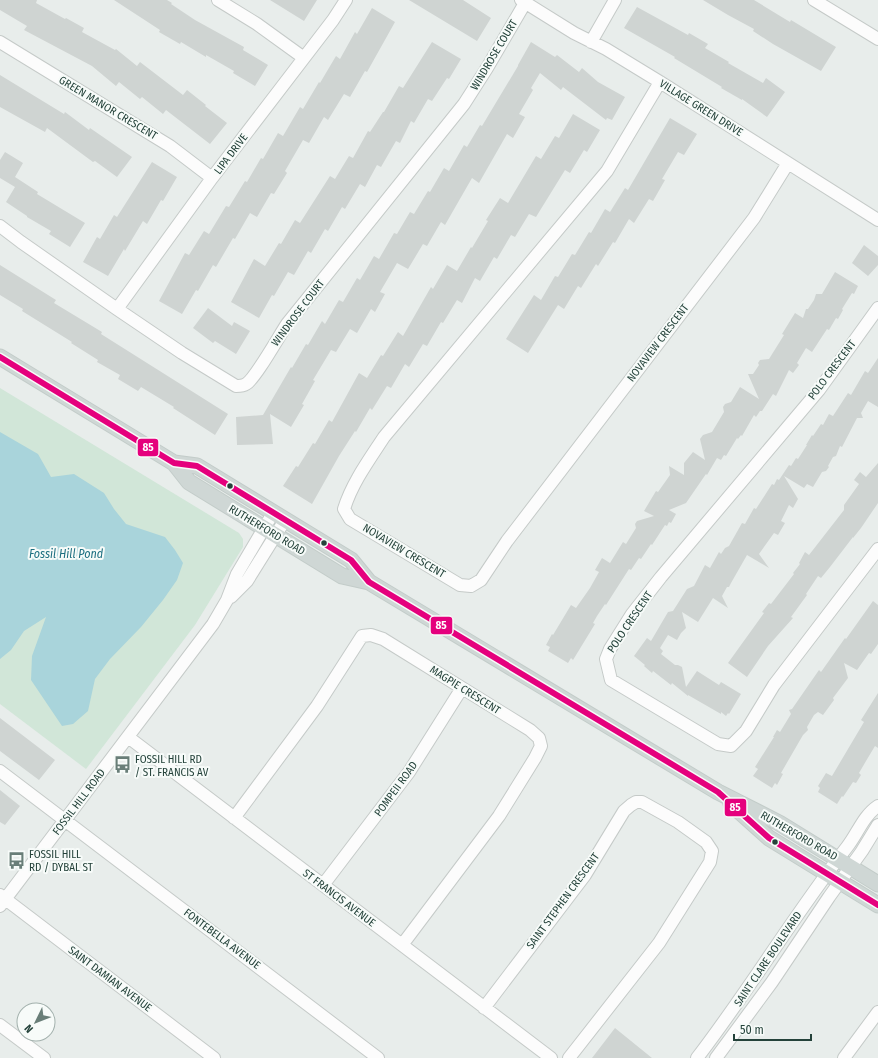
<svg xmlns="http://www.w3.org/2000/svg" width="878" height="1058" viewBox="0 0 878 1058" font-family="'Fira Sans Condensed',sans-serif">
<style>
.green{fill:#d1e6d8}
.water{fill:#a9d4db}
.building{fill:#cfd4d2}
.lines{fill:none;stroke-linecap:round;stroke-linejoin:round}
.minor-casing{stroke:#c5cac8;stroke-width:14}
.major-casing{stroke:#c3ccc9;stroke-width:17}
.minor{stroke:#fcfcfc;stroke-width:12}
.major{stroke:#cfd7d5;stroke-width:15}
.bus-1-casing{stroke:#f7fbf9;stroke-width:9}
.bus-1{stroke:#e5007d;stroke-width:6}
.bus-dot{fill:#24423a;stroke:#f7fbf9;stroke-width:1.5}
.labels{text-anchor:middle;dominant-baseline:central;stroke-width:4;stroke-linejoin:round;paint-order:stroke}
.street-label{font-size:11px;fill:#24423a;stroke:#f7fbf9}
.poi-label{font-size:11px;fill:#24423a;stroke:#f7fbf9;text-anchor:start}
.water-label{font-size:12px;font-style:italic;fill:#1c6f80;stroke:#f7fbf9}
.line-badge{stroke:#f7fbf9;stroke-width:1.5}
.badge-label{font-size:11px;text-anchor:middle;font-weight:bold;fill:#fff}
</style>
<rect width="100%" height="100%" fill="#e8edeb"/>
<!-- green -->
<path class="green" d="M0 388 239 533 243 539V547L195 625 86 769 0 704Z"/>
<!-- water -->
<path class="water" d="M0 432 38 454 51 477 74 474 104 493 114 509 126 524 165 537 175 550 183 563 177 580 163 600 141 627 110 659 95 679 88 711 73 724 62 726 31 680 32 656 46 617 24 631 11 650 0 659Z"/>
<!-- building -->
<path class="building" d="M0 0H37L36 3 65 19 66 18 84 28 82 32 115 50 116 49 137 66 140 62 183 95 187 90 206 105 205 106 227 123 210 144 166 110 163 114 142 97 140 99 119 82 116 86 92 66 24 30 27 26 0 10Z
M114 0H167L172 3 171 4 195 20 244 47 243 50 268 65 255 86 233 73 234 71 206 55V57L181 42 180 44 159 32 160 30Z
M270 0H317L304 21Z
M409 0H463L491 18 477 41Z
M703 0H754L790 22 791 20 836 47 821 71 773 44 753 31 754 29 728 15Z
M637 7 688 35 689 33 708 44 705 48 729 62 728 63 763 83 766 78 785 92 767 117 742 99V100L721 88 722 87 674 58 675 57 624 28Z
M372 8 395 22 367 72 365 71 350 97 344 94 328 120 324 117 309 143 303 140 285 171 287 173 274 194 271 193 257 217 250 213 235 239 233 238 216 267 213 265 198 291 196 290 182 314 159 301 185 253 189 255 204 231 209 234 226 206 229 207 245 181 247 182 261 158 263 159 278 133 283 136 300 107 303 109 319 82 320 83 336 56 340 59 355 32 357 34Z
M432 42 461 59 449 79 447 78 432 101 428 99 414 123 411 121 400 143 396 141 381 167 377 165 365 187 360 184 345 209 342 207 328 231 325 229 311 253 308 251 294 275 288 272 274 296 272 295 259 318 231 302 254 259 265 266 279 243 281 244 295 220 300 223 330 176 335 179 349 156 353 158 368 131 370 132 383 112H384L399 86 403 88Z
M531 42 555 57 557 55 579 72 582 68 598 82 625 97 612 120 607 118 606 120 563 87 561 90 540 73 531 88 533 90 519 114 525 117 513 138 507 134 479 183 472 178 445 225 441 222 427 246 423 244 408 269 397 263 380 292 385 294 375 312 371 309 357 333 350 329 336 352 331 350 313 380 315 381 302 404 304 405 291 427 270 414 273 444 237 445 236 417 263 415 291 367 292 368 306 344 308 345 322 321 325 324 339 300 343 302 357 278 360 280 374 256 379 259 394 233 397 234 410 212 414 214 428 191 430 192 444 168 449 171 464 145 467 147 480 125 482 126 518 66V65Z
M0 75 64 114 65 112 89 130 90 128 132 157 117 177 95 161 93 162 47 128 45 132 0 107Z
M573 114 600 130 587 152 584 150 570 173 565 170 536 217 529 214 515 237 511 235 497 259 494 257 480 281 475 278 462 303 457 300 443 323 441 322 427 346 423 344 409 367 405 364 391 388 387 386 372 410 370 408 356 432 355 431 339 456 312 504 283 486 296 466 298 467 313 443 315 444 329 420 332 422 359 373 367 378 381 355 383 356 398 332 403 336 431 287 433 289 447 265 457 271 471 247 472 248 488 221 486 220 500 198 508 203 536 156 541 159 555 136 559 138Z
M670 118 697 134 684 155 678 152 662 179 665 180 653 201 649 199 634 223 629 219 615 243 613 242 598 266 596 264 581 288 578 286 564 309 558 305 528 353 506 339 534 295 541 300 555 276 558 277 572 254 575 255 589 232 591 233 605 209 610 212 625 188 628 190Z
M5 152 23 163 15 177 38 192 37 194 85 223 70 247 49 234 51 231 27 217V216L6 202 15 187 0 178V160Z
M152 162 177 177 163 201 161 200 147 224 143 221 125 251 124 249 108 276 83 262 97 237 100 239 114 215 117 217Z
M864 245 878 256V265L868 276 852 263Z
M0 265 56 300 54 303 102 332 101 334 228 414 215 435 173 408 174 407 141 387 138 391 118 379 120 375 97 362 98 360 71 343 72 342 22 311 23 309 0 295Z
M835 272 858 286 854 294 852 293 842 309 843 310 838 319 836 318 829 330 827 329 812 352 806 348 797 363 799 365 793 373 789 370 776 396 773 394 762 411H760L756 417 754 415 742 436 741 435 738 439 737 438 726 456 724 455 721 460 717 458 707 475 706 474 686 503 669 510 676 514 671 523 669 522 667 526 665 525 652 545 651 544 641 559 639 558 631 570 629 569 606 605 605 604 597 616 593 623 595 624 573 660 571 658 568 663 548 651 550 647 546 645 552 634 553 635 571 605 576 608 590 588 599 572 595 570 602 558 610 563 623 542 626 544 636 528 635 524 637 521 654 516 644 511 656 491 658 492 670 475 669 466 684 475V463L693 452 705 460 700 439 703 435 712 432 724 412 723 407 725 404 731 402 740 387 759 399 748 374H753L759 365 758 363 760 360 769 359 784 335 782 334 795 313 803 318 806 309H808L814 300 816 294H822Z
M208 308 232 326 234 322 250 331 236 354 215 341 213 343 193 328Z
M878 358V407L868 401 861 413 863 418H857L842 447 840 446 836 456 833 457 828 466 829 467 826 471 822 472 813 487 807 484 804 488 784 476 798 499 793 508 789 505 781 521 785 523 778 535 774 533 759 554 769 568 747 555 731 583 729 587H727L722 596 728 608 713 598 698 622 682 612 686 628 681 633 677 640 668 635 660 648 663 651 661 654 675 665H678L682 667 686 687 697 671 719 685 721 682 741 694 729 714 728 713 726 716 721 712V714L688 695V696L672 683 671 685 653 671 652 673 644 666 645 665 634 656 647 638 651 641 668 612 673 611 687 589 694 586 705 565 710 568 719 552 721 554 725 548 729 546 742 523 745 524 754 508 756 509 772 484 774 485 777 479 779 480 789 465 791 466 796 458 798 459 807 445H806L812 435 813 436 821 424 823 425 829 414 833 416 848 393 851 395 865 371 868 373Z
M878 463V503L861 528 853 538V537L830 567 821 578 818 576 806 594 807 595 791 617 793 618 768 646 747 677 728 663 764 613 762 612 769 603 771 604 794 574 793 573 800 564 799 563 805 552 809 555 844 510V505L859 484 854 480 860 472 866 477Z
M873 601 878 605V644L871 654 869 653 857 670 844 663 848 678 833 698 834 700 823 715 818 712 814 715 807 727 808 730 803 735 781 773 783 774 777 785 775 783 772 788 753 776 758 769 755 767 774 737H773L777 730 780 732 791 714 789 710 792 709 819 670 821 672 845 638 846 639Z
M878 693V748L875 746 866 761 859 773 861 775 856 783 853 782 843 797 842 796 837 804 818 792 820 788 818 786 826 773 832 776 864 722 861 720Z
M0 718 55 760 39 780 0 751Z
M0 790 20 806 5 825 0 822Z
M615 1028 652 1058H592Z"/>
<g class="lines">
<defs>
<path id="minor" d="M218 0 257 24 304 58
M521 0 574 33 606 49 660 82 878 220
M814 0 878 39
M0 42 170 146 212 178
M591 42 615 0
M660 82 607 171 384 437C369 460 352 483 344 509L350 519 460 585 471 586 481 580 507 541 754 218 788 163
M0 226 21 242 117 309 182 353 236 386C239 386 243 386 246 384 255 379 279 336 287 324L464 104 487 68 525 3
M878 308 819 390 661 577 632 614 610 649 606 659 611 680 718 744 731 746 746 731 774 685 878 549
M117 309 212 178 333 20 346 0
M231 597 247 581 285 520
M128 737 551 1058
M0 771 378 1058
M234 818 317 706 362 636 371 635 383 639 530 730 539 738 541 746 535 758 499 816 402 945
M323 885 409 772 462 688
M0 895 214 1058
M0 906 213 624 227 600 237 574 273 513
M484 1008 585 875 624 811 631 805 636 802H642L678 822 706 842 712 851 710 862 659 943 569 1058
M0 1025 44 1058
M697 1058C750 989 794 915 847 847 858 833 863 816 878 806
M716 1058 772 982 829 897 862 851 878 825
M844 1058 878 1012"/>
<path id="major" d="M0 357 174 463 197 466 351 560 369 582
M174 463 189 482 342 576 369 582 718 792 779 823 878 884
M731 804 769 838 878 905"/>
</defs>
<!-- minor casing -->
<use href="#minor" class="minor-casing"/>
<!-- major casing -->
<use href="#major" class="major-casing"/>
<!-- minor -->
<use href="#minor" class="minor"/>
<!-- major -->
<use href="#major" class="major"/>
<defs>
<path id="bus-1" d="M0 357 174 463 197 466 351 560 369 582 718 792 769 838 878 905"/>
</defs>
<!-- bus-1 casing -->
<use href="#bus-1" class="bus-1-casing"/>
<!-- bus-1 -->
<use href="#bus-1" class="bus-1"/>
</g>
<!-- icons -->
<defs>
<symbol id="bus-bare" viewBox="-9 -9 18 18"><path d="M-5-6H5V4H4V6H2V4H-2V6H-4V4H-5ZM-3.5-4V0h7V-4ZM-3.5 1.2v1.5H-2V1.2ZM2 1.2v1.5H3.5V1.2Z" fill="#697e78" stroke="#f7fbf9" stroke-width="2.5" paint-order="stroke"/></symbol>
</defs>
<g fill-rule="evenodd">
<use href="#bus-bare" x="110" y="752" width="25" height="25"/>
<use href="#bus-bare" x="4" y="848" width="25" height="25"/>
</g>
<!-- markers -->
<g class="bus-dot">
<circle cx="230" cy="486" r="3.5"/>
<circle cx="324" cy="543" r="3.5"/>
<circle cx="775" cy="842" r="3.5"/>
</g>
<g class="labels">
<!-- street labels -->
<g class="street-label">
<text transform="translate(494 55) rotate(-59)">WINDROSE COURT</text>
<text transform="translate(108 108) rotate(31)">GREEN MANOR CRESCENT</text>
<text transform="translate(701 108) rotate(32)">VILLAGE GREEN DRIVE</text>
<text transform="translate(231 154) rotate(-53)">LIPA DRIVE</text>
<text transform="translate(298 313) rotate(-53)">WINDROSE COURT</text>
<text transform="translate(658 343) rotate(-53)">NOVAVIEW CRESCENT</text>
<text transform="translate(832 370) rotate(-53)">POLO CRESCENT</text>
<text transform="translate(267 530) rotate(31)">RUTHERFORD ROAD</text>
<text transform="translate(404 551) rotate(31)">NOVAVIEW CRESCENT</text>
<text transform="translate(630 622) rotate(-56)">POLO CRESCENT</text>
<text transform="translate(465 690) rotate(32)">MAGPIE CRESCENT</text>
<text transform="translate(396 789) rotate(-54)">POMPEII ROAD</text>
<text transform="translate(79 802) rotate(-53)">FOSSIL HILL ROAD</text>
<text transform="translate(799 836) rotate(30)">RUTHERFORD ROAD</text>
<text transform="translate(339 898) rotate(37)">ST FRANCIS AVENUE</text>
<text transform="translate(563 901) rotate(-54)">SAINT STEPHEN CRESCENT</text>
<text transform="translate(222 939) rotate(37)">FONTEBELLA AVENUE</text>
<text transform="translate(768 959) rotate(-56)">SAINT CLARE BOULEVARD</text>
<text transform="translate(110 979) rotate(37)">SAINT DAMIAN AVENUE</text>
</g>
<!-- poi labels -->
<g class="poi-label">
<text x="135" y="759">FOSSIL HILL RD<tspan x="135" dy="13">/ ST. FRANCIS AV</tspan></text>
<text x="29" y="854">FOSSIL HILL<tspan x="29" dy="13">RD / DYBAL ST</tspan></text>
</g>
<!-- water labels -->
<g class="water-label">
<text x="66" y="554">Fossil Hill Pond</text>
</g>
</g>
<g class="line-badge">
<rect x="137" y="438" width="22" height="19" rx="4" fill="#e5007d"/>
<rect x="430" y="616" width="23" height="19" rx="4" fill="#e5007d"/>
<rect x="724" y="798" width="23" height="19" rx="4" fill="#e5007d"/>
</g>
<g class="badge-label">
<text x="148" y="451">85</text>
<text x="441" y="629">85</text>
<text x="735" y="811">85</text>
</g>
<!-- north arrow -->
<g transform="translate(36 1022) rotate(227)"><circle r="19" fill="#f7fbf9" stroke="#a3b1ad"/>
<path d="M0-3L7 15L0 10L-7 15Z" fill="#697e78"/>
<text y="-6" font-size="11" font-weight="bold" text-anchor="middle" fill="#24423a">N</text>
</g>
<!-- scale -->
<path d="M734 1034v6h77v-6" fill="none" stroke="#24423a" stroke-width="2"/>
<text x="740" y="1034" font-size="12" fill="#24423a" stroke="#f7fbf9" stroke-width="3" paint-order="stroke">50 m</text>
</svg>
